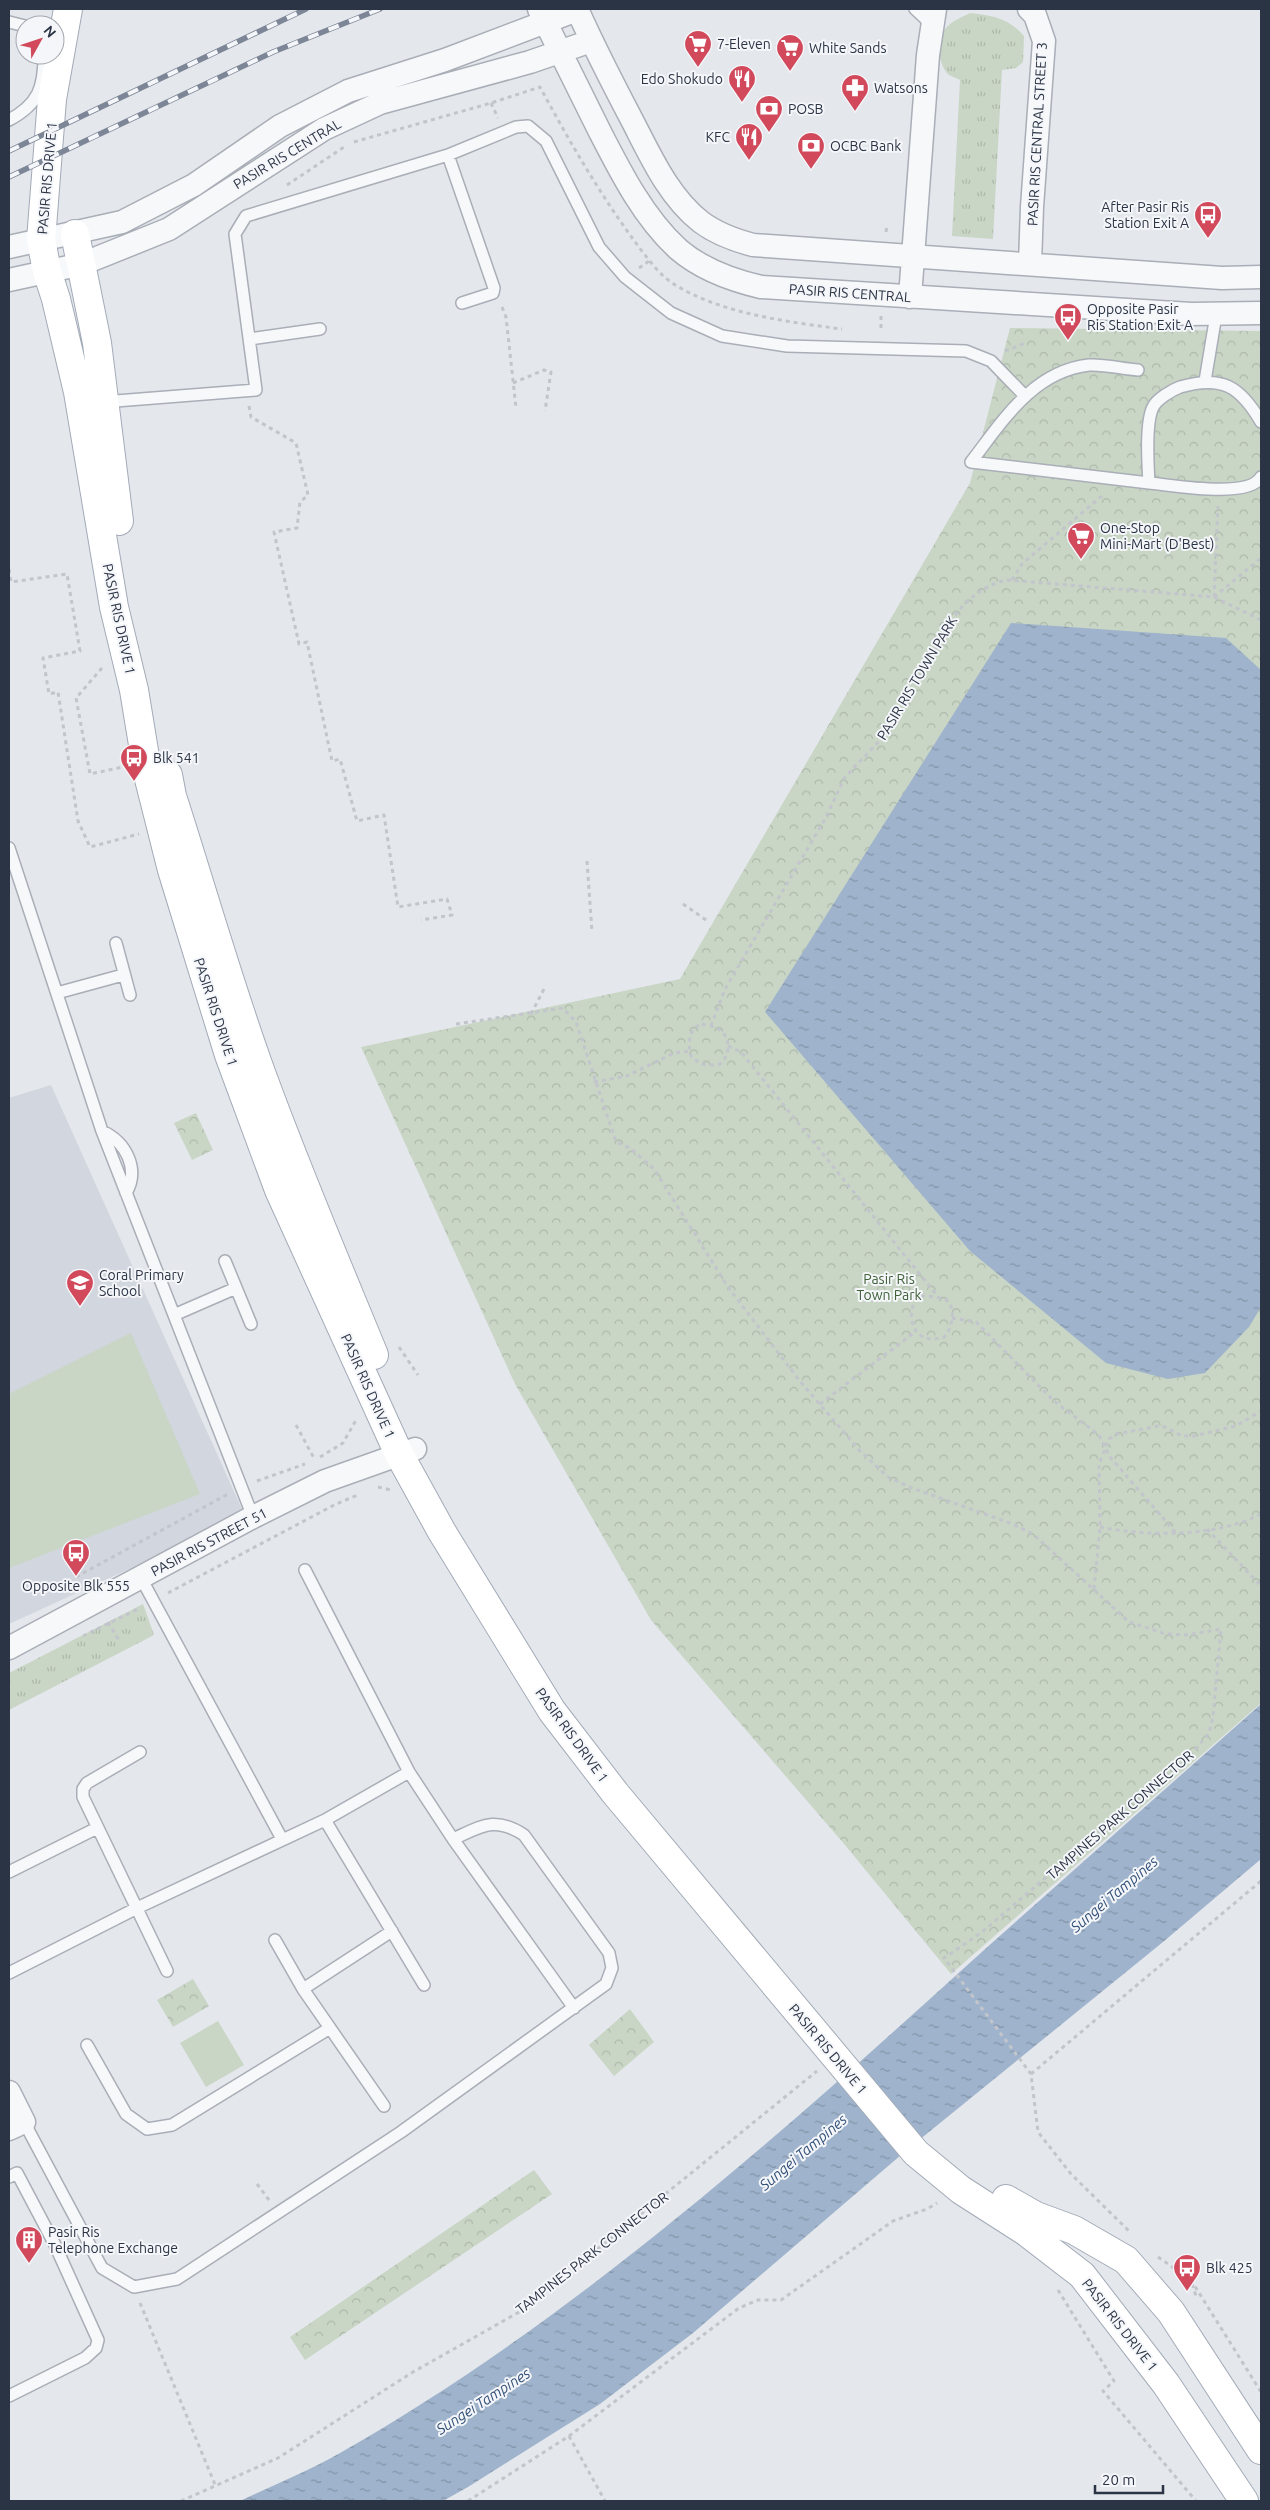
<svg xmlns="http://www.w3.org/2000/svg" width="1270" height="2510" viewBox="0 0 1270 2510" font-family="Ubuntu,sans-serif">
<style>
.built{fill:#d2d6de}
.grass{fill:url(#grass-tufts)}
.forest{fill:url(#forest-crowns)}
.pitch{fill:#c9d6c5}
.water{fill:url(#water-ripples)}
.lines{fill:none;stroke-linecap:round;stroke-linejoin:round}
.lane-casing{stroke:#a9aeb7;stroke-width:14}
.street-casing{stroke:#a9aeb7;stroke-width:25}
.primary-casing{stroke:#a3abb8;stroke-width:30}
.path{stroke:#c2c5cb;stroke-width:3;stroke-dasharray:4 4;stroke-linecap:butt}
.lane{stroke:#f7f8fa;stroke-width:11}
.street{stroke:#f7f8fa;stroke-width:22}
.primary{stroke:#fff;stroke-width:28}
.rail-casing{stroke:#7d8696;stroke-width:5.5}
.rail{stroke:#f4f6f9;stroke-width:4;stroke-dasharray:11;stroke-linecap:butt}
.labels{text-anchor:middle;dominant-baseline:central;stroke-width:4;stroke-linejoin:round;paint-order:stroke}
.poi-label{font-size:14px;fill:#2b3445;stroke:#f4f6f9;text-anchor:start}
.street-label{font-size:14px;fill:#2b3445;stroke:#f4f6f9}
.park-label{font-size:14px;fill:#3f6138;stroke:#f4f6f9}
.water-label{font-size:15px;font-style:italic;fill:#34527a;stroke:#f4f6f9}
</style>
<defs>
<pattern id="grass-tufts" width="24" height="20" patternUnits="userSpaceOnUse" patternTransform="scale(1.25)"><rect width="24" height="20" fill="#c9d6c5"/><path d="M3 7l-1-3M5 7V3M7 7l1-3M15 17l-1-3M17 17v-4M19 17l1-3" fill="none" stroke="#adb8ab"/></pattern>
<pattern id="forest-crowns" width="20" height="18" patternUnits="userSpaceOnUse" patternTransform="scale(1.25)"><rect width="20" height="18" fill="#c9d6c5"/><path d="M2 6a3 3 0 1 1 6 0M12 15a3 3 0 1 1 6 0" fill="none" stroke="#adb8ab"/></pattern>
<pattern id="water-ripples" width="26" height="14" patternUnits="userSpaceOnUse" patternTransform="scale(1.25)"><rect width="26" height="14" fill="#9fb4cc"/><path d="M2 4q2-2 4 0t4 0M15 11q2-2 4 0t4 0" fill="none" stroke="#8293a7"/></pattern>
</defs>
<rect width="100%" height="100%" fill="#e4e7ec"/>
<!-- built -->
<path class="built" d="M51 1085 245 1516 9 1624V1098Z"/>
<!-- grass -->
<path class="grass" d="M970 13C992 15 1010 19 1024 36L1023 62 1016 68 1002 70 993 239 952 236 960 80C957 78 952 77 949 75 940 67 935 45 942 34 947 23 960 18 970 13Z
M143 1604 154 1635 9 1710V1673Z"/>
<!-- forest -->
<path class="forest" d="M1010 328 1261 331V1703L951 1974 845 1845 651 1620 515 1384 361 1047 680 979 970 483Z
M196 1113 213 1150 192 1160 174 1123Z
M193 1979 209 2006 173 2027 157 2000Z
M630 2009 654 2042 614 2076 589 2045Z
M534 2170 552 2194 305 2360 290 2337Z"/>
<!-- pitch -->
<path class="pitch" d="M131 1333 200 1494 9 1568V1394Z
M218 2021 244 2065 206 2087 180 2043Z"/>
<!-- water -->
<path class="water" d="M1011 623 1226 638 1261 670V1307L1249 1327 1205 1373 1168 1379 1106 1363 970 1251 765 1012Z
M1261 1704V1859L1163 1942 908 2149 693 2333 600 2404 468 2487 443 2501H240C274 2485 308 2471 340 2453 567 2324 771 2143 963 1969 1062 1880 1162 1792 1261 1704Z"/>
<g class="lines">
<defs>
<path id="lane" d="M915 9 931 24
M9 22 25 26
M9 120C39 104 44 87 44 55
M448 155 494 288 493 293 462 303
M250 339 320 329
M1138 370C1123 369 1104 364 1089 365 1033 371 1002 422 971 462L1149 483
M1205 381 1216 315
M103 402 256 390 235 234 246 216 448 155 516 127 528 126 546 141 599 247 625 277 671 313 722 336 787 346 966 351 991 361 1025 396
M1261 422C1240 386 1222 375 1180 387 1172 390 1157 399 1153 407 1145 423 1148 465 1149 483 1172 485 1249 499 1261 477
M9 848 102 1131 253 1517
M116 943 130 995
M57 993 123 975
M102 1131C126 1142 140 1169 126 1193
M225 1261 251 1324
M174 1315 236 1288
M305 1570 409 1772 453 1839 574 2008
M141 1578 282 1839
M140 1752 87 1783 83 1789V1797L167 1971
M325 1820 424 1985
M9 1872 97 1828
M275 1940 303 1989
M9 1973 137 1908 325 1820 409 1772
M87 2045 126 2114 147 2129 172 2125 330 2028
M384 2106 303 1989 392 1931
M24 2122 102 2268 134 2287 177 2279 401 2132 606 1984 612 1968 609 1953 524 1835C495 1816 482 1826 453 1839
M9 2177 17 2173 55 2245 98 2340 96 2348 85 2358 9 2396"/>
<path id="street" d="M539 9C559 50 580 91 600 132 621 173 644 218 678 249 701 269 731 280 761 287L1191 314 1261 313
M577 9C594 47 613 84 633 122 651 157 669 197 701 222 717 234 734 240 753 245L1222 278 1261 277
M1029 9 1035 15 1044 41 1032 207 1030 264
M9 247 122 222 194 185 280 126 348 91 445 60 577 10
M9 280 82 264 169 229 324 129 380 103 530 62 591 41
M910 297 928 55 935 9
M9 1648 253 1517 325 1481 415 1449
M9 2092 24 2122 9 2129"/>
<path id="primary" d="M68 9 52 99 41 240 47 271 56 299 78 392 114 607 134 690 148 775 172 870 229 1055 279 1190 399 1454 442 1532 552 1711 615 1793 916 2153 961 2190 1025 2231 1082 2275 1166 2384 1244 2501
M75 234 97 343 119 521
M168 775 172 796C201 886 227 978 259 1067 294 1164 335 1260 374 1355
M1006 2199 1036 2216 1074 2230 1126 2260 1171 2312 1261 2450"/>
</defs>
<!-- lane casing -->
<use href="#lane" class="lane-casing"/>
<!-- street casing -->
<use href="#street" class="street-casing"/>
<!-- primary casing -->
<use href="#primary" class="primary-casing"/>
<!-- path -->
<path class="path" d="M491 103 498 118
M354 142 491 103 540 87C568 139 598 191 633 239 645 255 659 276 677 286 724 314 788 322 842 329
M287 185 344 147
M886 232 887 225
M639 268 649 261
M502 307 506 317 516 408
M881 316V332
M1005 351 1025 343
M513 383 544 370 551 372 545 411
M249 406 251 417 296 443 308 495 300 502 297 528 274 532 299 644 307 642 332 761 340 759 357 821 384 815 398 907 447 899 452 915 421 920
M9 569 11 582 67 574 80 651 43 658 49 694 58 692 78 821 90 847 139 834
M1012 580 1022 564 1103 495
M1214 597 1218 506
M1214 597 1261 558
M102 668 76 698 90 774 123 767
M587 861 592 932
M683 904 709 922
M531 1014 544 989
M456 1024 563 1008 576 1022 616 1142 630 1148 654 1169 728 1287 799 1380 860 1451 888 1477 912 1488 1010 1523 1033 1534 1129 1622 1166 1634 1187 1635 1221 1629 1213 1717 1209 1733 1194 1751 982 1932 944 1958 1031 2074 1038 2132 1071 2174 1129 2231
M702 1024C708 1026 716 1026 721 1031 731 1039 730 1056 720 1064 709 1067 696 1064 690 1054 689 1042 688 1029 702 1024Z
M711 1026 725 989 825 819 845 777 884 736 958 611C972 596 988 583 1008 580L1214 597 1261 620
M728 1046 741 1052 939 1298
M594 1082 627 1076 674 1053 690 1051
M921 1296C928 1296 940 1297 946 1300 957 1307 952 1330 944 1337 907 1349 905 1303 921 1296Z
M952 1318 976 1322 1054 1401 1099 1435 1110 1457 1176 1533
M399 1347 418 1375
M820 1404 915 1332
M296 1425 315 1460
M320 1457 343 1443 356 1420
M257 1481 305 1464
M378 1487 391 1490
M1100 1527C1148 1537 1217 1537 1261 1514
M1207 1529 1261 1586
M76 1577 228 1494
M1094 1589 1100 1527 1099 1464 1109 1439 1117 1434 1158 1426 1165 1427 1182 1436H1194L1236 1426 1261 1411
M168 1593 336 1504 358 1495
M108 1622 120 1642
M83 1636 138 1609
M1031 2074 1261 1881
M257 2184 269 2200
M1158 2257 1191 2280 1261 2392
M1192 2284 1196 2296
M1058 2290 1114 2381 1103 2391 1196 2501
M140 2303 216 2487
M569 2436 605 2501
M181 2501 278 2458 413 2372 521 2311 817 2071
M468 2501 569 2436 739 2308 758 2300H781L893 2221 927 2209 937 2203"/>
<!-- lane -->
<use href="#lane" class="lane"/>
<!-- street -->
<use href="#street" class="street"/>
<!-- primary -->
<use href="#primary" class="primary"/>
<defs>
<path id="rail" d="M9 151 306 9
M9 177 273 52 380 9"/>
</defs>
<!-- rail casing -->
<use href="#rail" class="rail-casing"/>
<!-- rail -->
<use href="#rail" class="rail"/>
</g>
<!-- icons -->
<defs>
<symbol id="supermarket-pin" viewBox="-11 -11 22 30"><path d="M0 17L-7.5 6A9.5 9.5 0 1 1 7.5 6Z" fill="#d1495b" stroke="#f4f6f9"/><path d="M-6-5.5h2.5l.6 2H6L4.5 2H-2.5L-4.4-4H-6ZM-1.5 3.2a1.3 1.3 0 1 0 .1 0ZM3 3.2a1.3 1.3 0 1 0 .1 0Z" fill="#fff"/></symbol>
<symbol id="restaurant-pin" viewBox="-11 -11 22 30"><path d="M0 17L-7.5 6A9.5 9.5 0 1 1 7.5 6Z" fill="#d1495b" stroke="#f4f6f9"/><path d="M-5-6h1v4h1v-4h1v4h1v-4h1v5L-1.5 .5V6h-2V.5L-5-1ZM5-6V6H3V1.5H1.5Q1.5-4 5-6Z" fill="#fff"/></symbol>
<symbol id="pharmacy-pin" viewBox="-11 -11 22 30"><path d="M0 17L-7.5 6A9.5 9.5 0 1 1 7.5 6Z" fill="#d1495b" stroke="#f4f6f9"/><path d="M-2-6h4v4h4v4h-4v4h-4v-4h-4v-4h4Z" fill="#fff"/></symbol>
<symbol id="bank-pin" viewBox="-11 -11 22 30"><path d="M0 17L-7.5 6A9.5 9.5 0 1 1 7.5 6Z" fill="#d1495b" stroke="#f4f6f9"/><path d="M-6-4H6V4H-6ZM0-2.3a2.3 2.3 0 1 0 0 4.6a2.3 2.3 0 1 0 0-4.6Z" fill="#fff"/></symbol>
<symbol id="bus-pin" viewBox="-11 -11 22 30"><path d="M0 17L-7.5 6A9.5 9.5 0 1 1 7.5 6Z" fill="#d1495b" stroke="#f4f6f9"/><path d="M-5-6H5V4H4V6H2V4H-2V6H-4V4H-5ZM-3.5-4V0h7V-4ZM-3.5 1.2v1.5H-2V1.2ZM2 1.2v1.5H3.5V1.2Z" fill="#fff"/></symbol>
<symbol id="school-pin" viewBox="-11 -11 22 30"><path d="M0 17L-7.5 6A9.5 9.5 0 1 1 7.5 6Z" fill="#d1495b" stroke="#f4f6f9"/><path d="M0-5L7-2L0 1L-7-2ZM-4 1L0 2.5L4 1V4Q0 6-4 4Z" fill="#fff"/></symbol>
<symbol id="building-pin" viewBox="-11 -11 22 30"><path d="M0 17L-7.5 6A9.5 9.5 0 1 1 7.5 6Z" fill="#d1495b" stroke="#f4f6f9"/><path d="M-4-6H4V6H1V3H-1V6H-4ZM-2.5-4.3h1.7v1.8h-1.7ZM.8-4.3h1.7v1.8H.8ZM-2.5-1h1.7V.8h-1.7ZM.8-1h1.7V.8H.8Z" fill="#fff"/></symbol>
</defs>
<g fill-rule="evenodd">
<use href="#supermarket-pin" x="682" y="28" width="32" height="43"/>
<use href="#supermarket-pin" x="774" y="32" width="32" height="43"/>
<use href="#restaurant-pin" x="726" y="63" width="32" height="43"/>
<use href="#pharmacy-pin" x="839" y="72" width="32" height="43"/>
<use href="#bank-pin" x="753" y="93" width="32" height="43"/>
<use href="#restaurant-pin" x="733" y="121" width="32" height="43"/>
<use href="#bank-pin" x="795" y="130" width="32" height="43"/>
<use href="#bus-pin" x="1192" y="199" width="32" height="43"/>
<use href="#bus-pin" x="1052" y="301" width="32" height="43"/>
<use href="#supermarket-pin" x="1065" y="520" width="32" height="43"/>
<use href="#bus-pin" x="118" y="742" width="32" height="43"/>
<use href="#school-pin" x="64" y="1267" width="32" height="43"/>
<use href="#bus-pin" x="60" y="1537" width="32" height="43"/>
<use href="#building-pin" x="13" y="2224" width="32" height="43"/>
<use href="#bus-pin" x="1171" y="2252" width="32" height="43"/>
</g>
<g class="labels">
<!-- poi labels -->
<g class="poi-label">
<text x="717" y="44">7-Eleven</text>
<text x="809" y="48">White Sands</text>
<text x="723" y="79" text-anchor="end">Edo Shokudo</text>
<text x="874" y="88">Watsons</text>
<text x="788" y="109">POSB</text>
<text x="730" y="137" text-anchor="end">KFC</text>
<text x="830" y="146">OCBC Bank</text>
<text x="1189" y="207" text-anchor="end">After Pasir Ris<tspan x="1189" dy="16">Station Exit A</tspan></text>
<text x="1087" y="309">Opposite Pasir<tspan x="1087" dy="16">Ris Station Exit A</tspan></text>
<text x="1100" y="528">One-Stop<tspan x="1100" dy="16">Mini-Mart (D'Best)</tspan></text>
<text x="153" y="758">Blk 541</text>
<text x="99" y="1275">Coral Primary<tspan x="99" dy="16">School</tspan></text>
<text x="76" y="1586" text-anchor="middle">Opposite Blk 555</text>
<text x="48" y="2232">Pasir Ris<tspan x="48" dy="16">Telephone Exchange</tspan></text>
<text x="1206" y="2268">Blk 425</text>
</g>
<!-- street labels -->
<g class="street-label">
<text transform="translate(1037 134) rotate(-87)">PASIR RIS CENTRAL STREET 3</text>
<text transform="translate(287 154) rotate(-31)">PASIR RIS CENTRAL</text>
<text transform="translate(47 178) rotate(-85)">PASIR RIS DRIVE 1</text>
<text transform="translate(850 293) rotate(4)">PASIR RIS CENTRAL</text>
<text transform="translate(119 619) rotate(78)">PASIR RIS DRIVE 1</text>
<text transform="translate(917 678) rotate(-59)">PASIR RIS TOWN PARK</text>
<text transform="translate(216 1012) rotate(72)">PASIR RIS DRIVE 1</text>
<text transform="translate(368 1386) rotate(66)">PASIR RIS DRIVE 1</text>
<text transform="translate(209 1542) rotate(-28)">PASIR RIS STREET 51</text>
<text transform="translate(572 1735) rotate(54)">PASIR RIS DRIVE 1</text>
<text transform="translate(1120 1815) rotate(-41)">TAMPINES PARK CONNECTOR</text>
<text transform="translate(828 2049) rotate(50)">PASIR RIS DRIVE 1</text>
<text transform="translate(592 2253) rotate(-38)">TAMPINES PARK CONNECTOR</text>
<text transform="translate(1120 2325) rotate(52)">PASIR RIS DRIVE 1</text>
</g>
<!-- park labels -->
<g class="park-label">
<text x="889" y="1279">Pasir Ris<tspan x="889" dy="16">Town Park</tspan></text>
</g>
<!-- water labels -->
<g class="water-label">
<text transform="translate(1114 1894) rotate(-40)">Sungei Tampines</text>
<text transform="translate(803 2152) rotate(-40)">Sungei Tampines</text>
<text transform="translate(483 2401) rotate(-33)">Sungei Tampines</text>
</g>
</g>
<!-- border -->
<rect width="1270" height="2510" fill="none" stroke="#2b3445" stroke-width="20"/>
<!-- north arrow -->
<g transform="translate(40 40) rotate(50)"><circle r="24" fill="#f4f6f9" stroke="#a4a8b1"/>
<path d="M0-4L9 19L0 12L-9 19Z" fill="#d1495b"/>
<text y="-8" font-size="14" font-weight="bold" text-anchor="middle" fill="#2b3445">N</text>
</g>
<!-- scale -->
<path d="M1095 2485v8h68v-8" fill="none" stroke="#2b3445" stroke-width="2.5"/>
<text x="1102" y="2485" font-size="15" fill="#2b3445" stroke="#f4f6f9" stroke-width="4" paint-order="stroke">20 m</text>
</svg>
